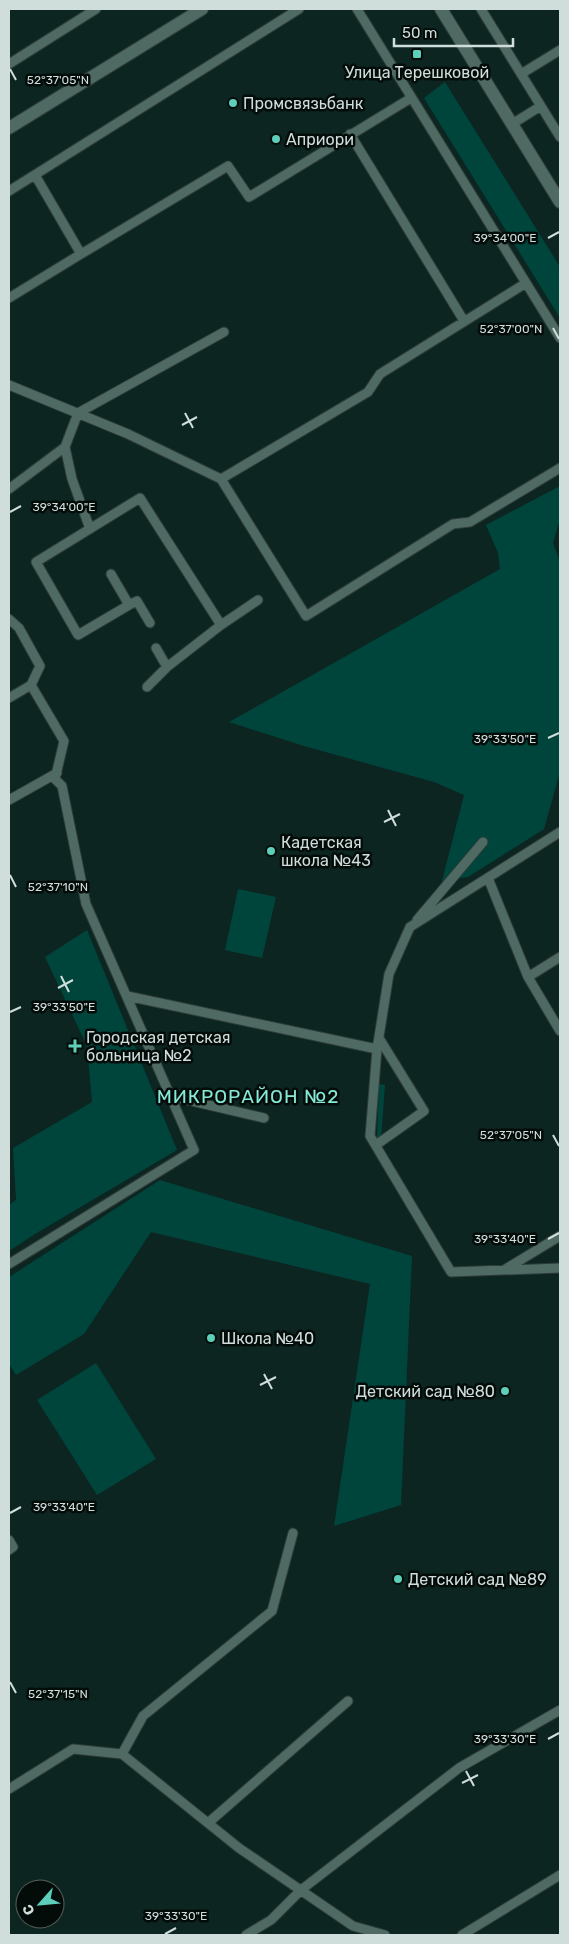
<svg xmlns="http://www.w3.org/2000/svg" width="569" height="1944" viewBox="0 0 569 1944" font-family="Rubik,sans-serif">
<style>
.green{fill:#00453c}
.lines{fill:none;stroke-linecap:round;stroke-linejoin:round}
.lane-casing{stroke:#2e3c38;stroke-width:11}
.secondary-casing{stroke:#2e3c38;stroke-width:14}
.lane{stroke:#4f6963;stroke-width:9}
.secondary{stroke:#4f6963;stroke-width:12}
.ticks{fill:none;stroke:#d0dedb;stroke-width:2}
.poi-dot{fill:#5cceba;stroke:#040c0a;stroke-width:2}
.labels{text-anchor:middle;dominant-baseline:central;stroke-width:5;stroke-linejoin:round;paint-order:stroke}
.poi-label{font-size:16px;fill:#d0dedb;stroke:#040c0a;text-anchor:start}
.quarter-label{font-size:19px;letter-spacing:1px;fill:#84ead7;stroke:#040c0a}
.ticks-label{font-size:12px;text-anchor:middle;fill:#d0dedb;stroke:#040c0a;stroke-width:5;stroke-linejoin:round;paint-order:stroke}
</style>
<rect width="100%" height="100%" fill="#0c2521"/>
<!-- green -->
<path class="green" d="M445 82 560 267V318L424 98Z
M560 486V519L553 543 560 562V772L544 829 468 877 442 881 464 795 434 782 304 746 229 722 500 569 498 553 486 525Z
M238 889 276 897 262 958 225 950Z
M87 930 177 1150 35 1234 9 1251V1205L16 1200 13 1148 92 1102 87 1046 45 957Z
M379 1084 385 1085 381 1138 377 1139Z
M160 1180 412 1256 401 1505 334 1526 370 1284 151 1232 84 1334 16 1375 9 1364V1277Z
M96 1363 156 1459 97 1495 37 1400Z"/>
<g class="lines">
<defs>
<path id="lane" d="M357 9 560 338
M481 9 560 137
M9 64 96 9
M521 74 560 50
M512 124 541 106
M350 134 464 321
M9 191 299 9
M81 254 228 166 249 197 411 98
M9 298 81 254 35 175
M9 385 128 434 221 479 306 616 453 524 470 522 560 468
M65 447 72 479 90 529
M221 479 368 392 380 374 526 283
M9 489 65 447 78 413 224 332
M111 574 129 605 78 635 36 562 140 498 221 625
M129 605 137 601 150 623
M9 619 19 628 40 666 31 685 9 698
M156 648 167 667 221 625 258 600
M147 687 167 667
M9 800 57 773
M560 832 410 927 389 974 377 1049 370 1136 451 1272 560 1268
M488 878 528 977 560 957
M417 920 483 842
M528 977 560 1031
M127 996 377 1049
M170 1096 264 1118
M376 1145 424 1111 379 1038
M9 1264 194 1150 86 904 62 786 55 779 64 741 31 685
M504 1270 560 1236
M9 1540 13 1547 9 1550
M122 1754 143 1716 272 1611 293 1533
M9 1789 73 1749 122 1754 239 1848 353 1926 385 1935
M208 1823 348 1701
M246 1935 271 1920 301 1890 459 1768 560 1710
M462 1935 560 1875"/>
<path id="secondary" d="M441 9 560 202
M9 128 202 9"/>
</defs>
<!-- lane casing -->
<use href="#lane" class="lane-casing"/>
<!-- secondary casing -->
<use href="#secondary" class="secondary-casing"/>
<!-- lane -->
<use href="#lane" class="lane"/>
<!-- secondary -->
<use href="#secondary" class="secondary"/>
</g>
<!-- ticks -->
<path class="ticks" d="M10 69 16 80M548 238 559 232M553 328 559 339M185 413 193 428M182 425 197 417M10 512 21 506M548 738 559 733M388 810 396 826M384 822 400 814M10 875 16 887M61 976 69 992M58 988 73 980M10 1012 21 1007M553 1135 559 1146M548 1239 559 1233M264 1374 272 1389M260 1385 276 1377M10 1513 21 1507M10 1682 16 1693M548 1739 559 1733M466 1771 474 1786M462 1783 478 1775M165 1934 176 1928"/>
<!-- markers -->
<g class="poi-dot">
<rect x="412" y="49" width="10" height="10" rx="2.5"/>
<circle cx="233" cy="103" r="5"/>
<circle cx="276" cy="139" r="5"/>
<circle cx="271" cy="851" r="5"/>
<path d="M72.5 1038.5h5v5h5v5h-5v5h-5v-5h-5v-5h5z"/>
<circle cx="211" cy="1338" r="5"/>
<circle cx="505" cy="1391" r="5"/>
<circle cx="398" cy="1579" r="5"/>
</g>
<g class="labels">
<!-- poi labels -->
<g class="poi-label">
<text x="417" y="72" text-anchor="middle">Улица Терешковой</text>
<text x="243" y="103">Промсвязьбанк</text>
<text x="286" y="139">Априори</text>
<text x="281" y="842">Кадетская<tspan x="281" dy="18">школа №43</tspan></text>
<text x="86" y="1037">Городская детская<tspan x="86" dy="18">больница №2</tspan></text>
<text x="221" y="1338">Школа №40</text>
<text x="495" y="1391" text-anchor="end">Детский сад №80</text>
<text x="408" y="1579">Детский сад №89</text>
</g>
<!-- quarter labels -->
<g class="quarter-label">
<text x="248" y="1096">МИКРОРАЙОН №2</text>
</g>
</g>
<g class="ticks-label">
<text x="58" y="84">52°37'05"N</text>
<text x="505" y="242">39°34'00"E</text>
<text x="511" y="333">52°37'00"N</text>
<text x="64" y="511">39°34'00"E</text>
<text x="505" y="743">39°33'50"E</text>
<text x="58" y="891">52°37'10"N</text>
<text x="64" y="1011">39°33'50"E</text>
<text x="511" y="1139">52°37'05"N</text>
<text x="505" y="1243">39°33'40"E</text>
<text x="64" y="1511">39°33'40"E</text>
<text x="58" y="1698">52°37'15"N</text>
<text x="505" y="1743">39°33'30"E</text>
<text x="176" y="1920">39°33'30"E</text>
</g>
<!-- border -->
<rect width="569" height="1944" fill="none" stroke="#d0dedb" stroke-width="20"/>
<!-- north arrow -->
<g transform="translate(40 1904) rotate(243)"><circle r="24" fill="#040c0a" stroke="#56605e"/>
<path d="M0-4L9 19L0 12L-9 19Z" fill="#5cceba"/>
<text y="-8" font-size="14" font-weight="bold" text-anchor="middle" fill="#d0dedb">С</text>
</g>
<!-- scale -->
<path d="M394 38v8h119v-8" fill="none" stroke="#d0dedb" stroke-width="2.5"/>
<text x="402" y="38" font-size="15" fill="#d0dedb" stroke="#040c0a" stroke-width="4" paint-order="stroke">50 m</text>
</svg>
